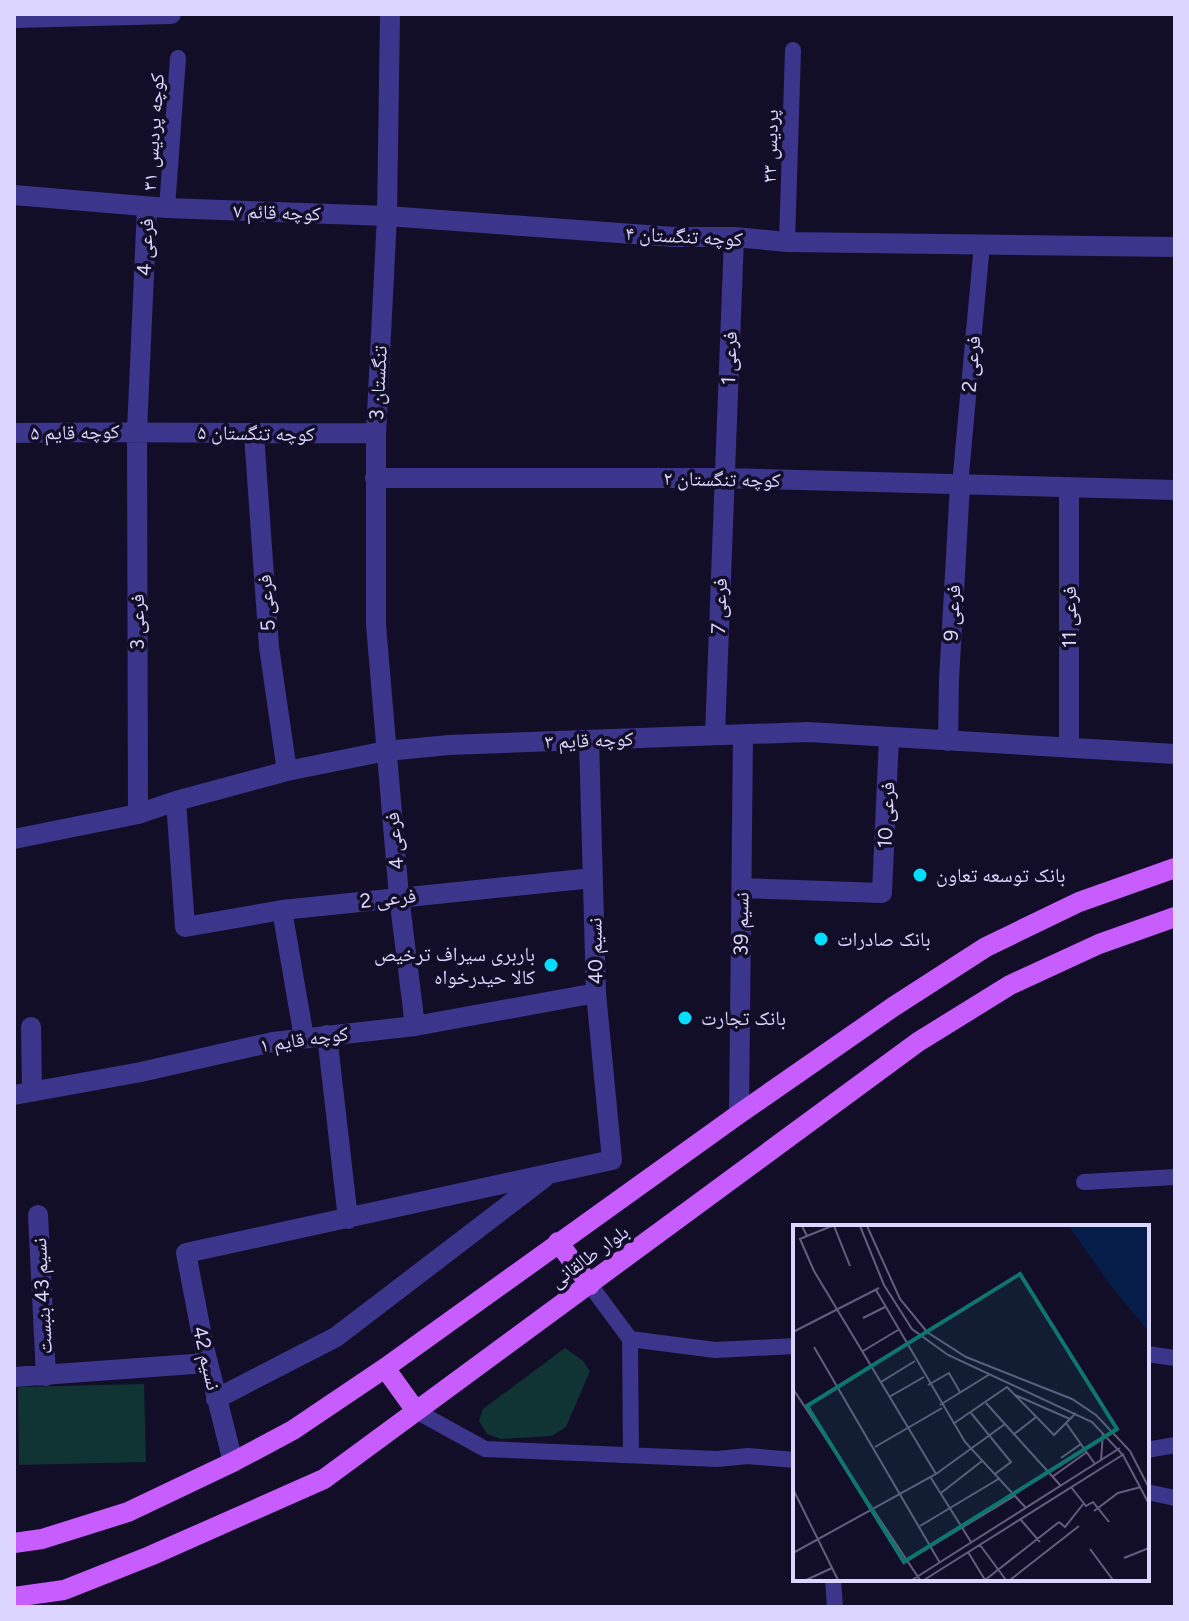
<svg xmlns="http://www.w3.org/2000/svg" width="1189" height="1621" viewBox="0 0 1189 1621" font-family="Figtree,'Noto Naskh Arabic',sans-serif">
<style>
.green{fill:#103333}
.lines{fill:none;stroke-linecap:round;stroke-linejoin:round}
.service{stroke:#3b358b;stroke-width:16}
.minor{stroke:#3b358b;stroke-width:20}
.tertiary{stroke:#3b358b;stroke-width:20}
.primary{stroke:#c75cff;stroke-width:20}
.poi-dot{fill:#01ddff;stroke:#130e28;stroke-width:3}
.labels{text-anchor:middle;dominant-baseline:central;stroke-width:7;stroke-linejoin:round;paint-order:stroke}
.street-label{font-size:20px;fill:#dbd5ff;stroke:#130e28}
.poi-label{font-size:20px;fill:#dbd5ff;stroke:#130e28;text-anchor:start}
.inset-road{fill:none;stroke:#635e7e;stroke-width:2}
.view{fill:#0f766e;fill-opacity:0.15;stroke:#0f766e;stroke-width:4}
.inset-edge{fill:none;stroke:#dbd5ff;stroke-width:4}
</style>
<rect width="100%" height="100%" fill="#130e28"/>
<!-- green -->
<path class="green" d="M565 1348 583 1361 590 1371 566 1427 552 1436 501 1439 487 1434 479 1421 483 1409Z
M144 1384 146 1462 19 1465 18 1387Z"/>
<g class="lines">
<!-- service -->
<path class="service" d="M167 208 178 58
M787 242 793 50
M960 485 982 244
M1084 1182 1175 1177
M590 1285 630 1339 715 1350 795 1346
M630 1339 631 1455
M1147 1354 1175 1358
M416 1411 485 1449 717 1459 748 1456 795 1460
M1147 1450 1175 1445
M1147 1492 1175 1498
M833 1579 835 1607"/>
<!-- minor -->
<path class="minor" d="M390 14 387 216 376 433V625L399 896 415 1026
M14 195 167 208 387 216 674 237H734L787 242 1175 247
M14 433C135 431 255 434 376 433
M254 434 269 647 287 771
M375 478H724L1175 490
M715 734 734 237
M948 741 949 680 960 485
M1069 747V487
M176 801 185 927 282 910 593 878
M138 814 137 431 147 207
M14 839 138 814 176 801 287 771 386 751 449 745 808 732 1175 754
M742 888 882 893 889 737
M282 910 304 1038
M31 1027 32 1091
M327 1035 348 1219
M14 1095 141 1072 273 1042 415 1026 596 993
M739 1114 743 735
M38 1215 46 1376
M14 1377 207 1363
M216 1399 336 1337 544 1178
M233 1462 204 1347 186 1253 612 1160 596 993 589 740"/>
<!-- tertiary -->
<path class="tertiary" d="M14 18 171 14"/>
<!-- primary -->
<path class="primary" d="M558 1242 590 1285
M385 1368 416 1411
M14 1543 42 1539 128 1512 233 1462 293 1430 385 1368 739 1114 893 1007 986 947 1079 902 1175 868
M14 1597 64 1590 150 1556 324 1479 918 1042 1010 985 1099 944 1175 917"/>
</g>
<!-- markers -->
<g class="poi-dot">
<circle cx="920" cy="875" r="8"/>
<circle cx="821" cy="939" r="8"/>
<circle cx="551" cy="965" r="8"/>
<circle cx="685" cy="1018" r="8"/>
</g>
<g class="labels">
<!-- street labels -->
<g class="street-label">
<text transform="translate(153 132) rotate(-86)">کوچه پردیس ۳۱</text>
<text transform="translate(770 146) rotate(-88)">پردیس ۳۳</text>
<text transform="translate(277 212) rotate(2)">کوچه قائم ۷</text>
<text transform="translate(684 236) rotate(3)">کوچه تنگستان ۴</text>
<text transform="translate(145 247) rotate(-87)">فرعی 4</text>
<text transform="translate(729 358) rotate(-88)">فرعی 1</text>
<text transform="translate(971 364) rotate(-85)">فرعی 2</text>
<text transform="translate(378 383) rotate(-87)">تنگستان 3</text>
<text transform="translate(75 432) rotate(-1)">کوچه قایم ۵</text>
<text transform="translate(256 433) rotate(1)">کوچه تنگستان ۵</text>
<text transform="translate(722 479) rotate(1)">کوچه تنگستان ۲</text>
<text transform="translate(266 603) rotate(-94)">فرعی 5</text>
<text transform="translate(719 606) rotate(-88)">فرعی 7</text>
<text transform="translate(952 613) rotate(-87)">فرعی 9</text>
<text transform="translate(1069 617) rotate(-90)">فرعی 11</text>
<text transform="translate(137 622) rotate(-90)">فرعی 3</text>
<text transform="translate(589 740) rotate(-2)">کوچه قایم ۳</text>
<text transform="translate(886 815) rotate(-87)">فرعی 10</text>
<text transform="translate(394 841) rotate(-95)">فرعی 4</text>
<text transform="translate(388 898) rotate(-6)">فرعی 2</text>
<text transform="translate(741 924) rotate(-89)">نسیم 39</text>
<text transform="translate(595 951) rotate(-91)">نسیم 40</text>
<text transform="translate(304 1039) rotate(-8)">کوچه قایم ۱</text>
<text transform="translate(589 1256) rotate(-36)">بلوار طالقانی</text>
<text transform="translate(42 1296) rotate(-93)">نسیم 43 بنبست</text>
<text transform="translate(207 1358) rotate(77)">نسیم 42</text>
</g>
<!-- poi labels -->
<g class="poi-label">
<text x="936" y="875">بانک توسعه تعاون</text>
<text x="837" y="939">بانک صادرات</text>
<text x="535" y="954" text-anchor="end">باربری سیراف ترخیص<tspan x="535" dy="23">کالا حیدرخواه</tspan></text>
<text x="701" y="1018">بانک تجارت</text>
</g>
</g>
<!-- overview -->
<g transform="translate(793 1225)">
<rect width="356" height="356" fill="#130e28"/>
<path d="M276 1H356V107L315 57Z" fill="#061c49"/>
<path class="inset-road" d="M9 1 14 11 7 14 21 46 143 249M41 1 57 41M67 1 91 60 119 104 155 130 299 197 330 230 356 279M74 1 107 74 134 107 173 132 279 174 303 190 337 226 356 263M14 11 39 1M83 65 172 217 233 283M70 93 92 82M0 107 86 63M21 122 147 338M70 126 105 105M88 157 122 136M135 160 156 148 167 167M0 164 127 355M222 170 277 194M96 172 131 152M193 178 268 261M147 180 197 149M178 188 218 237 202 249M273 198 302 239M160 199 214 162 261 210 283 188M220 210 243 192M82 222 149 183M268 233 288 219M308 235 310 208M259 252 294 227M138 253 178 317M278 262 293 281 300 277 316 297M0 264 45 355M148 268 189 236M301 286 325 268 348 262M228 295 247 317M266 297 272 302 291 278M127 301 207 253M187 320 213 355M297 324 320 355M175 327 192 355M0 328 143 249 212 199M331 333 356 323M117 334 223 270M13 355 39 343M119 355 327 223M131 355 331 229M192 355 266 297M217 355 286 301"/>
<path class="view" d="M227 49 324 204 111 337 14 181Z"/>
<rect width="356" height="356" class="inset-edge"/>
</g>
<!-- border -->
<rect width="1189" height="1621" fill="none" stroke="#dbd5ff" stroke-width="32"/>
</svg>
